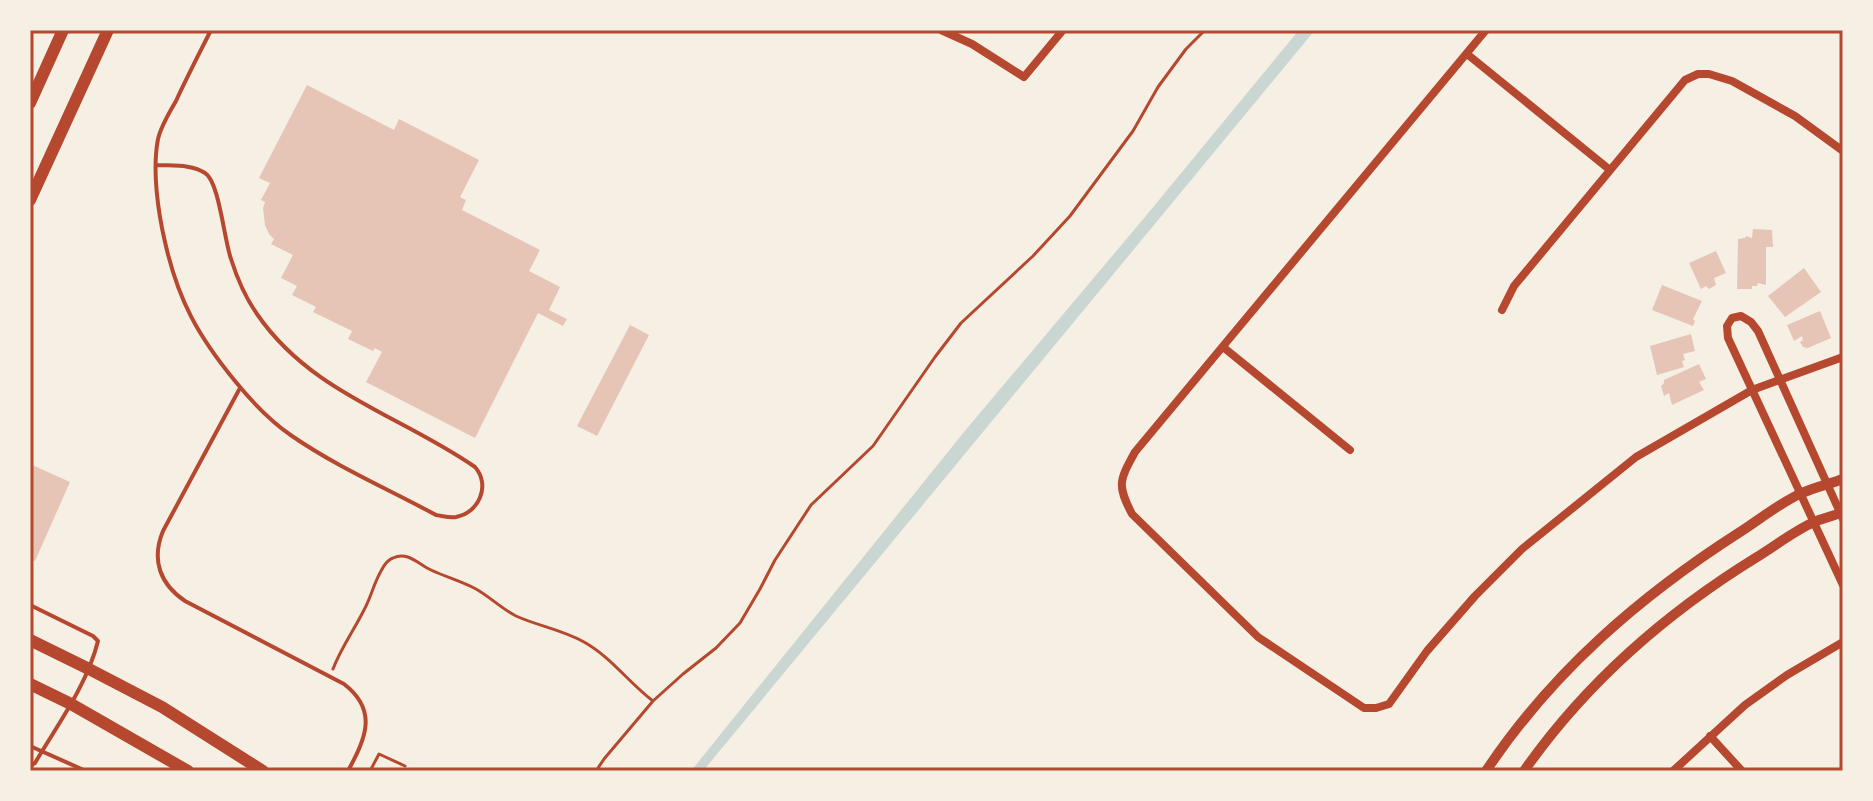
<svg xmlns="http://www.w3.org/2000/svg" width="1873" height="801" viewBox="0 0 1873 801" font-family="Overpass,sans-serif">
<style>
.water{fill:#c9d6d2}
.building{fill:#e6c5b7}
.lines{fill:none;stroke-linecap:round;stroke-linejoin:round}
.path{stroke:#b5482f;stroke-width:3}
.service{stroke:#b5482f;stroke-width:4}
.minor{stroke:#b5482f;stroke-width:8}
.tertiary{stroke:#b5482f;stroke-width:10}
.secondary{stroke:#b5482f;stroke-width:12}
.primary{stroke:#b5482f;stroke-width:12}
.neatline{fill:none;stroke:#b5482f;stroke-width:3}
</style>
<rect width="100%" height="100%" fill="#f6efe4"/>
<!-- water -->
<path class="water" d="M1299 30H1315L703 771H691L964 432 1145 217Z"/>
<!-- building -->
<path class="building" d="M307 85 394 130 399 119 479 160 460 197 466 200 462 210 540 250 529 271 560 287 549 310 567 319 563 326 538 313 475 438 366 382 382 352 375 348 373 351 348 339 352 331 313 312 316 307 292 295 297 286 281 278 293 255 271 244 274 239 269 234 265 225 263 208 265 202 261 200 270 183 259 178Z
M1753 229 1772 230 1773 247H1766V285L1758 283 1757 286H1752V289H1737L1738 239 1745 238 1746 236 1752 238Z
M1716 251 1726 273 1714 278 1716 285 1709 289 1706 286 1701 289 1689 263Z
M1804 268 1821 292 1785 317 1768 296Z
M1662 285 1702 301 1693 319 1695 321 1693 326 1652 310Z
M1820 311 1831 338 1808 348 1803 347 1800 342 1803 340 1802 336 1794 341 1787 325Z
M630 325 649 335 597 436 577 426Z
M1691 334 1695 351 1683 354 1685 360 1682 361 1684 367 1657 375 1650 346Z
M1699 364 1706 379 1699 382 1704 390 1672 405 1669 393 1664 396 1661 386 1664 383V380Z
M30 464 70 482 35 561 30 559Z"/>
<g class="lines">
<!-- path -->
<path class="path" d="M333 669C341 648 354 630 364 610 371 597 374 583 381 571 384 565 387 560 393 558 408 551 418 564 431 570 446 577 461 581 476 589 490 597 502 609 516 616 538 626 563 630 584 642 611 657 629 683 653 701
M370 771 379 754 405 766
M596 771 604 759 653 701 683 674 716 648 740 623 760 589 775 560 811 505 873 446 935 357 961 323 1033 256 1070 216 1133 131 1158 87 1186 49 1205 30"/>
<!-- service -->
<path class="service" d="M157 165C172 166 192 164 205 173 219 181 224 239 231 259 237 278 245 297 257 314 311 393 400 415 475 467 491 485 479 513 456 517 449 518 443 516 436 515 388 489 337 467 292 436 270 421 252 402 235 381 198 336 178 300 165 242 158 212 152 170 158 139 161 126 169 113 176 101 187 77 199 54 211 30
M240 388 163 531C151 560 160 584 185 601L344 684C379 711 365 739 348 771
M30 605 93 636 98 641C87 685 58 724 35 763L30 766
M30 746 86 771"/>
<!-- minor -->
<path class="minor" d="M941 30 972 44 1024 77 1063 30
M1486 30 1135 452C1119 481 1117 485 1132 514L1258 637 1364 708H1376L1389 704 1427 651 1475 596 1522 549 1636 457 1752 390 1843 357
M1467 54 1610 170
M1502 310 1514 286 1685 80 1698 74H1709L1732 81 1795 116 1843 151
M1223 347 1350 450
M1843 519 1758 331 1751 322 1741 316 1732 318 1727 326 1728 338 1843 585
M1710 736 1742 771
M1673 771 1745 705 1787 675 1843 642"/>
<!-- tertiary -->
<path class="tertiary" d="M1486 771C1552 672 1640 596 1740 532 1759 520 1781 502 1802 493 1815 487 1830 484 1843 479
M1524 771C1585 684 1666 613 1757 557 1775 546 1794 531 1814 522 1823 518 1834 516 1843 512"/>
<!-- secondary -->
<path class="secondary" d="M30 640 89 669 162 707 263 771
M30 684 71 704 188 771"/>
<!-- primary -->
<path class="primary" d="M30 103 63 30
M30 200 108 30"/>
</g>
<!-- border -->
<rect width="1873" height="801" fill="none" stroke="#f6efe4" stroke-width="64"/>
<rect x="32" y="32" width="1809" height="737" class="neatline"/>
</svg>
